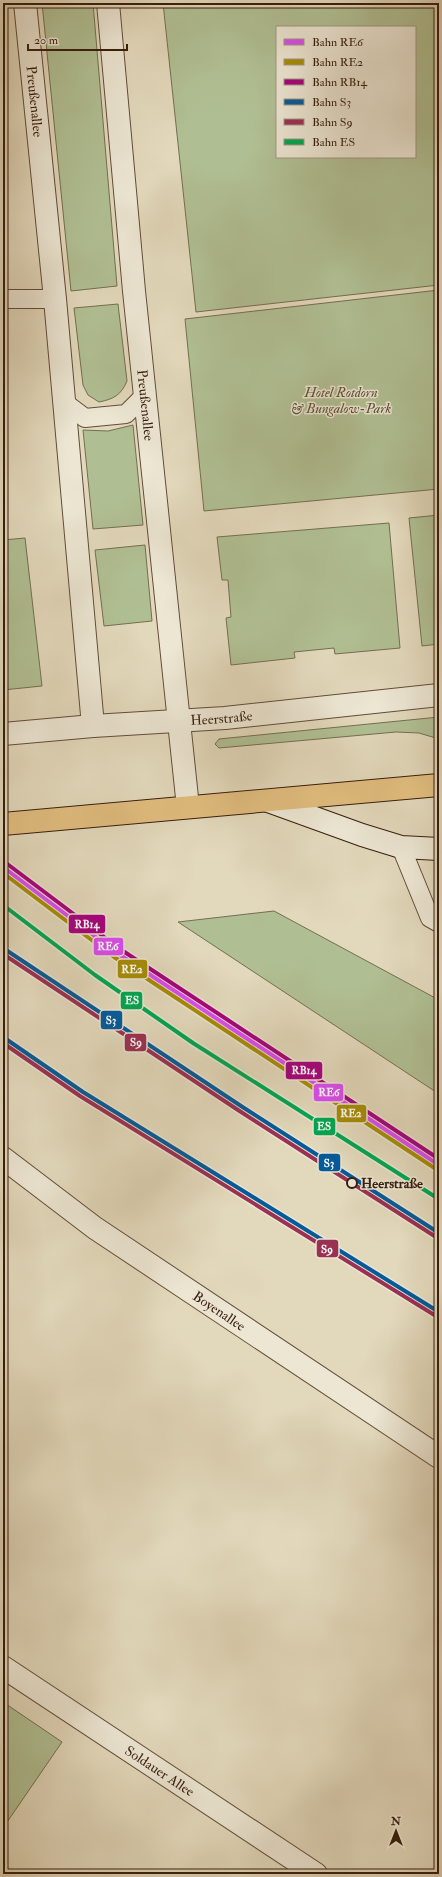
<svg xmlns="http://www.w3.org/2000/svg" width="442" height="1877" viewBox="0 0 442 1877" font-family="'IM FELL Double Pica',serif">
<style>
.green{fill:#b0bf93;stroke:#746e50;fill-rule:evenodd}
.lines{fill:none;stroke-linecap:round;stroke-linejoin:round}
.service-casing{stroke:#624c38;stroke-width:20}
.minor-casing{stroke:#624c38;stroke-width:24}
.tertiary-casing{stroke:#624c38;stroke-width:24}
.secondary-casing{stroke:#371d0d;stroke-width:24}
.primary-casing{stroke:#371d0d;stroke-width:24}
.service{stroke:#ece6d3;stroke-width:18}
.minor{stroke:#ece6d3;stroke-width:22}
.tertiary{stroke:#ece6d3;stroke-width:22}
.secondary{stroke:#ece6d3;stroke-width:22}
.primary{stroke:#e1bc7e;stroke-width:22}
.rail-1-casing{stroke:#ece6d3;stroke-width:7}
.rail-2-casing{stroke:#ece6d3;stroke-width:7}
.rail-3-casing{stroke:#ece6d3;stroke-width:7}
.rail-4-casing{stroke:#ece6d3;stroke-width:7}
.rail-5-casing{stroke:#ece6d3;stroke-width:7}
.rail-6-casing{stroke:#ece6d3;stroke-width:7}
.rail-1{stroke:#dd4bf3;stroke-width:4}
.rail-2{stroke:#a58c06;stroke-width:4}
.rail-3{stroke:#a5027d;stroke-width:4}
.rail-4{stroke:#055a99;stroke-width:4}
.rail-5{stroke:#9a3052;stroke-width:4}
.rail-6{stroke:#00a651;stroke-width:4}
.stop-dot{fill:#ece6d3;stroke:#371d0d;stroke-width:2}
.labels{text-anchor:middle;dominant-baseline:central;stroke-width:3;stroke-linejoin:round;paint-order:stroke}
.street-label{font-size:14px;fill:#371d0d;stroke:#ece6d3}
.park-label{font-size:14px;font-style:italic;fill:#5b4e35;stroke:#ece6d3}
.stop-label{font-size:14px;font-weight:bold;fill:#371d0d;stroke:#ece6d3;text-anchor:start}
.line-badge{stroke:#ece6d3;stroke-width:1.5}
.badge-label{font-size:11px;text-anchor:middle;font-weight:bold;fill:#fff}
</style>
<rect width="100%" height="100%" fill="#e2d8bb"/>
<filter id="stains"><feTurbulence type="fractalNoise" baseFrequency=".005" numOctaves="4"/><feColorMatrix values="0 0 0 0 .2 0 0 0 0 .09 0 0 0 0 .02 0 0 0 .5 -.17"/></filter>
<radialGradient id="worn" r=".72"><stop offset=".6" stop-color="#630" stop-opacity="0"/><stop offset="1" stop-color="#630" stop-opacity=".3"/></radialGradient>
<!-- green -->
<path class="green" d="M42 3H93L117 286 71 291Z
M163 3H439V285L196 312ZM277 27H415V157H277Z
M439 290V489L204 511 185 319Z
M118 304 127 381C121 395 114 399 99 402L88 395 83 385 74 308Z
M133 425 143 525 93 529 83 430 108 431Z
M439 515V644L422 646 409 518Z
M389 523 400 648 335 654 334 648 294 652 295 658 231 665 226 618 231 617 228 580H222L217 537Z
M25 538 42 686 3 690V540Z
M145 545 152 621 104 626 95 550Z
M439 717V739L419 733 396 732 219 748 215 744 219 739Z
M274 911 439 1000V1094L178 922Z
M3 1702 62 1742 3 1828Z"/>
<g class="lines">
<defs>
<path id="service" d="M3 299H55
M65 403 85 418 126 414 145 395
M401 847 430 918 439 923"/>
<g id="minor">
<path d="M179 722 188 807"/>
<path id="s1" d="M3 734 93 726 225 718 439 695"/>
<path id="s2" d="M3 1158 95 1228 439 1457"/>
<path id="s3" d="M3 1667 316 1874"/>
</g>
<g id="tertiary">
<path id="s4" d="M25 3 55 299 93 726"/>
<path id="s5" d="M108 3 134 291 179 722"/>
</g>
<path id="secondary" d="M268 801 362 835 401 847 439 849"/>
<path id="primary" d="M3 824 439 785"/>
</defs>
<!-- service casing -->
<use href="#service" class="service-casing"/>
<!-- minor casing -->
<use href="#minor" class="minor-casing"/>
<!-- tertiary casing -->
<use href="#tertiary" class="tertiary-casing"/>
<!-- secondary casing -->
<use href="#secondary" class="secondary-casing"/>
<!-- primary casing -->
<use href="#primary" class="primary-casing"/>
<!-- service -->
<use href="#service" class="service"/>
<!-- minor -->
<use href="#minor" class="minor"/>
<!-- tertiary -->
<use href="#tertiary" class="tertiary"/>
<!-- secondary -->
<use href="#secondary" class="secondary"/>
<!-- primary -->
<use href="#primary" class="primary"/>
<defs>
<path id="rail-1" d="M3 867 117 953 439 1165"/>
<path id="rail-2" d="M3 873 114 957 436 1169"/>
<path id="rail-3" d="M6 863 120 949 439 1159"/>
<path id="rail-4" d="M3 948 241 1106 439 1233
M3 1037 83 1092 439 1312"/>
<path id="rail-5" d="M3 954 238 1110 436 1237
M3 1043 80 1096 436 1316"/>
<path id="rail-6" d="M3 905 95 975 193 1043 434 1196"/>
</defs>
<!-- rail-1 casing -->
<use href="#rail-1" class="rail-1-casing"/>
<!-- rail-2 casing -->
<use href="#rail-2" class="rail-2-casing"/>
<!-- rail-3 casing -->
<use href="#rail-3" class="rail-3-casing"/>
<!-- rail-4 casing -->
<use href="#rail-4" class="rail-4-casing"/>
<!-- rail-5 casing -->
<use href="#rail-5" class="rail-5-casing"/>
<!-- rail-6 casing -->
<use href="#rail-6" class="rail-6-casing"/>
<!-- rail-1 -->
<use href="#rail-1" class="rail-1"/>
<!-- rail-2 -->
<use href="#rail-2" class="rail-2"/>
<!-- rail-3 -->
<use href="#rail-3" class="rail-3"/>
<!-- rail-4 -->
<use href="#rail-4" class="rail-4"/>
<!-- rail-5 -->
<use href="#rail-5" class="rail-5"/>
<!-- rail-6 -->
<use href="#rail-6" class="rail-6"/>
</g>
<!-- markers -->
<circle class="stop-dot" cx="352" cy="1183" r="5"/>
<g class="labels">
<!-- street labels -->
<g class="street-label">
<text stroke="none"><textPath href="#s4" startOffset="99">Preußenallee</textPath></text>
<text stroke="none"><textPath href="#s5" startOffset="404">Preußenallee</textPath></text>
<text stroke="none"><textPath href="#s1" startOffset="219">Heerstraße</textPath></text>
<text stroke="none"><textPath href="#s2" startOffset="265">Boyenallee</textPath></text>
<text stroke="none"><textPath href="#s3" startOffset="188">Soldauer Allee</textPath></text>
</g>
<!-- park labels -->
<g class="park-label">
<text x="341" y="392">Hotel Rotdorn<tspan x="341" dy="16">&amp; Bungalow-Park</tspan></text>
</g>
<!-- stop labels -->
<g class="stop-label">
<text x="361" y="1183">Heerstraße</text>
</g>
</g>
<g class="line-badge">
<rect x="68" y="914" width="38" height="20" rx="4" fill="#a5027d"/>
<rect x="93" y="937" width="31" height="19" rx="4" fill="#dd4bf3"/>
<rect x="117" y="959" width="31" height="20" rx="4" fill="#a58c06"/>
<rect x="120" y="991" width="23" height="19" rx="4" fill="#00a651"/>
<rect x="100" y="1010" width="23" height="20" rx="4" fill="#055a99"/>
<rect x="124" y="1033" width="23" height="19" rx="4" fill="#9a3052"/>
<rect x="285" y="1061" width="38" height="19" rx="4" fill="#a5027d"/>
<rect x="313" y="1083" width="31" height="19" rx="4" fill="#dd4bf3"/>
<rect x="336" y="1104" width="31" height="19" rx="4" fill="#a58c06"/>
<rect x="313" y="1117" width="23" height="19" rx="4" fill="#00a651"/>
<rect x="318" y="1153" width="23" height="19" rx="4" fill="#055a99"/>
<rect x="316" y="1239" width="23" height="19" rx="4" fill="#9a3052"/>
</g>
<g class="badge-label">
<text x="87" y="928">RB14</text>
<text x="108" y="950">RE6</text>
<text x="132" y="973">RE2</text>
<text x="132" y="1004">ES</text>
<text x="111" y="1024">S3</text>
<text x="136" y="1046">S9</text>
<text x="304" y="1074">RB14</text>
<text x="329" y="1096">RE6</text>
<text x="351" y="1117">RE2</text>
<text x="324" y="1130">ES</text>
<text x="329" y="1167">S3</text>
<text x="327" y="1253">S9</text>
</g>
<!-- margin -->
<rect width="442" height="1877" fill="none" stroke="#e2d8bb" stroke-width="16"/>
<rect x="4" y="4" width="434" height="1869" fill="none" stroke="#371d0d" stroke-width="2"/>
<rect x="8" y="8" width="426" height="1861" fill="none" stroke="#371d0d"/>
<!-- legend -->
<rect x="276" y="26" width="140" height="132" fill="#ece6d3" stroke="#a49684"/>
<rect x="284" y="39" width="20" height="6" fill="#dd4bf3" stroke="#a49684"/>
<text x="312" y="46" font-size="12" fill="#371d0d">Bahn RE6</text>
<rect x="284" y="59" width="20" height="6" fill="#a58c06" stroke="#a49684"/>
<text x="312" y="66" font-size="12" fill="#371d0d">Bahn RE2</text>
<rect x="284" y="79" width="20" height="6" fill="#a5027d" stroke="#a49684"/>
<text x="312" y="86" font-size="12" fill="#371d0d">Bahn RB14</text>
<rect x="284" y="99" width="20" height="6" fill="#055a99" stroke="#a49684"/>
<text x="312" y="106" font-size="12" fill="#371d0d">Bahn S3</text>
<rect x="284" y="119" width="20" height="6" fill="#9a3052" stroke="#a49684"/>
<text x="312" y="126" font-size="12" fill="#371d0d">Bahn S9</text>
<rect x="284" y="139" width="20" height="6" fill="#00a651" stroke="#a49684"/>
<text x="312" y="146" font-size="12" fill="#371d0d">Bahn ES</text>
<!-- north arrow -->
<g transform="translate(396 1831)" stroke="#ece6d3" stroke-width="3" paint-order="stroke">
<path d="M0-3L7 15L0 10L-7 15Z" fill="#371d0d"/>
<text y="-6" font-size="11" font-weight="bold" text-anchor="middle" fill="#371d0d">N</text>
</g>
<!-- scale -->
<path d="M28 44v6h99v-6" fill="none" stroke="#371d0d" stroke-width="2"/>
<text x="34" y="44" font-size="12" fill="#371d0d" stroke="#ece6d3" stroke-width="3" paint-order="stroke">20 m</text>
<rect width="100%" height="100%" filter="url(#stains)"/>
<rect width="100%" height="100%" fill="url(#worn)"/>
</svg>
